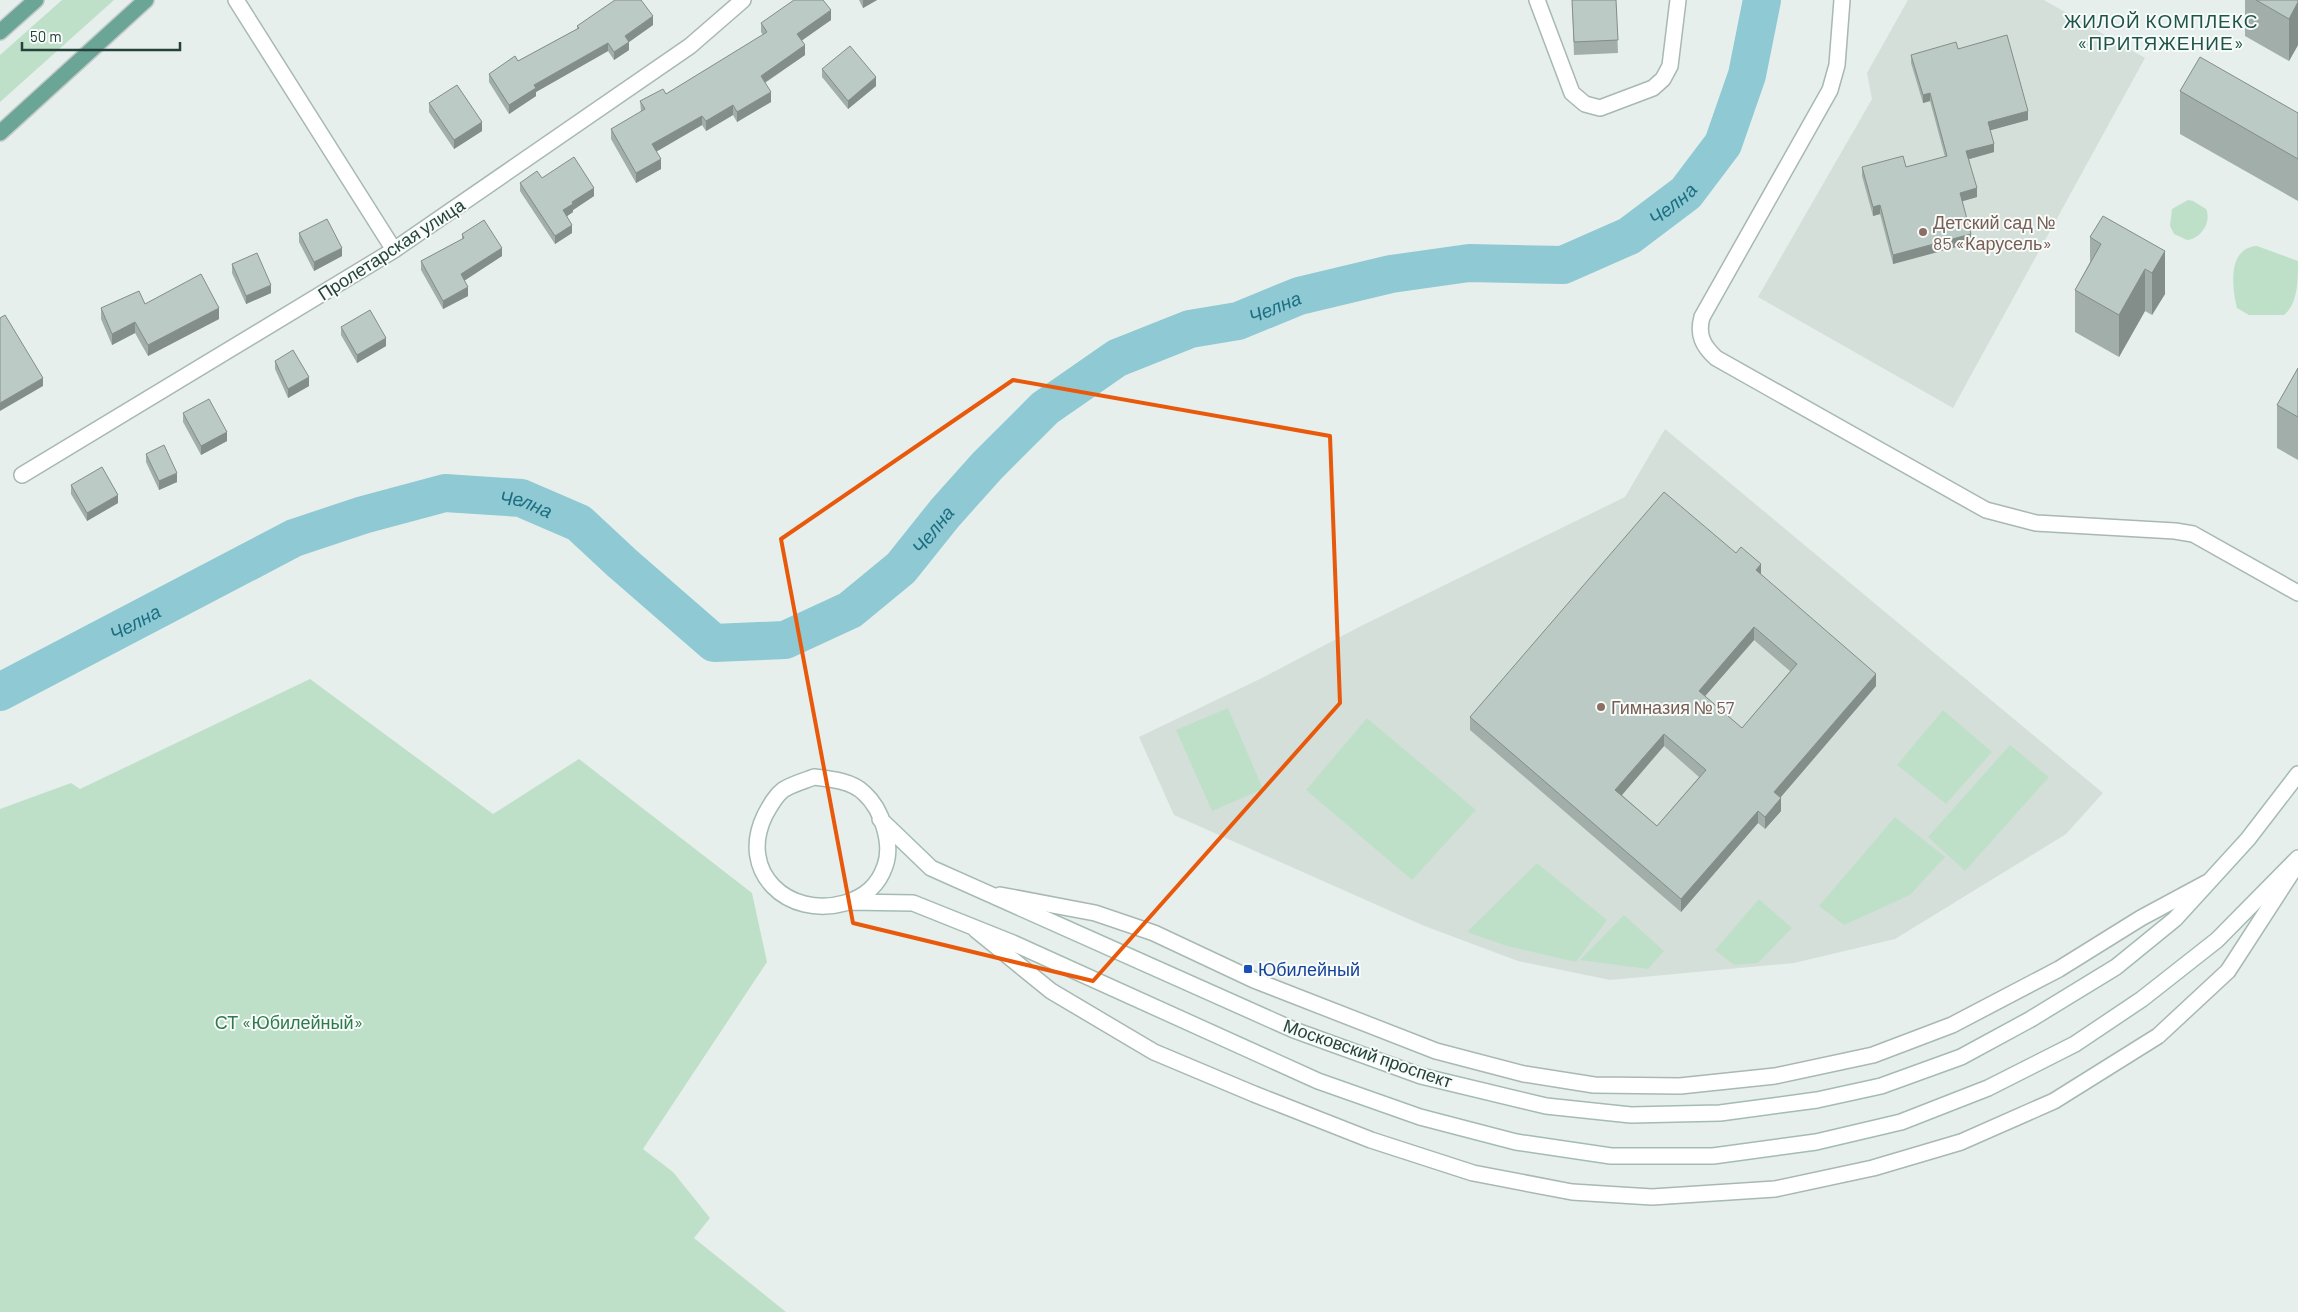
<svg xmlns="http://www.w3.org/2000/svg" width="2298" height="1312" viewBox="0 0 2298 1312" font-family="Barlow,sans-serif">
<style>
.built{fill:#d4dfda}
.green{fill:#bfe0c8}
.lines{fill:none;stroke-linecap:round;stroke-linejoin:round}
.river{stroke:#8ec9d4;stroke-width:38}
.minor-casing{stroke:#a8b8b2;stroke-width:18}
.secondary-casing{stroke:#a4bbb3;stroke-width:18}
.primary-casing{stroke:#c2cac8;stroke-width:18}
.minor{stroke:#fff;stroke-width:15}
.secondary{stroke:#fff;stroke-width:15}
.primary{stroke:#6aa596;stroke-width:15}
.wall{fill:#a1aea9;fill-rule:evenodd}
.shaded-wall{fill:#838d89}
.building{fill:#bbcac4;stroke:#838d89;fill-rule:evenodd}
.marked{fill:none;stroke:#e8590c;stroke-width:4;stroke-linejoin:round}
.education-dot{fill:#8d6e63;stroke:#f7fbf9;stroke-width:2}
.transit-dot{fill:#1a4fb4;stroke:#f7fbf9;stroke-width:2}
.labels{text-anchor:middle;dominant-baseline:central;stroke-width:4;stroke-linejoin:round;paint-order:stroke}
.education-label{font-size:18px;fill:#785e54;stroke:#f7fbf9;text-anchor:start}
.street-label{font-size:18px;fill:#24423a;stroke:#f7fbf9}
.transit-label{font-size:18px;fill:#164399;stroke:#f7fbf9;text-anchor:start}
.park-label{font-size:18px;fill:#2d7a4b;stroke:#f7fbf9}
.neighbourhood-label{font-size:19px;letter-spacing:1px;fill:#1f5548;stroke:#f7fbf9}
.water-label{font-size:19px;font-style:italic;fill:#1c6f80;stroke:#f7fbf9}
</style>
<rect width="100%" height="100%" fill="#e6efeb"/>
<!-- built -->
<path class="built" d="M1908 0H2044L2145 58 1953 408 1758 297 1872 99 1867 73Z
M1665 429 2103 793 2066 834 1895 939 1794 963 1610 980 1518 961 1422 925 1174 815 1139 737 1264 677 1363 625 1625 497Z"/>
<!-- green -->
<path class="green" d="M62 0H114L0 102V55Z
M2188 200 2193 201 2206 209C2212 221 2201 239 2187 240L2174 234 2170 226 2172 209Z
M2257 246 2298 261C2298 280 2298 304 2284 315H2249L2237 308C2232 287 2227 248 2257 246Z
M310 679 493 814 579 759 752 893 767 962 643 1149 673 1172 710 1218 694 1238 786 1312H0V809L71 783 80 789Z
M1228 708 1263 789 1212 811 1176 730Z
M1943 710 1992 752 1946 804 1897 765Z
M1367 718 1476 810 1412 880 1306 790Z
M2010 745 2049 777 1965 871 1928 837Z
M1895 817 1945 857 1910 895 1844 925 1819 906Z
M1537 863 1607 920 1576 962 1507 946 1467 932Z
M1759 899 1792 928 1758 963 1734 965 1715 950Z
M1624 915 1664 951 1648 969 1580 960Z"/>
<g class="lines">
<!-- river -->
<path class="river" id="s1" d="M0 692 294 538 363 515 445 493 521 498 579 523 622 563 714 643 785 640 850 610 901 568 945 513 987 466 1045 408 1117 358 1190 329 1238 321 1299 296 1391 274 1469 263 1563 265 1629 236 1686 193 1723 144 1747 75 1762 0"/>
<defs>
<path id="minor" d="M236 0 394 250
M1537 0 1572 93 1585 104 1600 108 1653 88 1663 79 1670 66 1678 0
M1842 0 1837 65 1830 90 1702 317C1697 335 1703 346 1716 358L1986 510 2036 523 2175 531 2193 534 2298 593
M22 475 394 250 690 46 743 0
M1000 895 1095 913 1154 933 1254 980 1436 1051 1524 1074 1594 1085 1680 1086 1775 1076 1873 1055 1952 1025 2059 969 2141 918 2206 883
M976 930 1051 991 1154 1052 1254 1094 1371 1140 1473 1173 1572 1192 1652 1197 1775 1189 1873 1168 1961 1142 2054 1101 2158 1036 2228 971 2296 866"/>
<path id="secondary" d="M814 777C831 779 852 781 864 793 882 809 893 844 885 866 878 886 865 897 845 903 788 919 737 872 765 815 770 806 775 796 783 790 792 784 804 781 814 777Z
M880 819 931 868 1294 1030 1421 1076 1546 1106 1631 1115 1720 1113 1817 1100 1881 1086 1961 1057 2031 1019 2116 967 2175 919 2248 839 2298 774
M849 902 913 903 1013 943 1318 1081 1420 1117 1516 1142 1611 1156H1713L1816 1142 1901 1122 1988 1088 2075 1044 2142 999 2217 940 2298 858"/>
<path id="primary" d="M0 32 36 0
M0 133 146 0"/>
</defs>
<!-- minor casing -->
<use href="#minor" class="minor-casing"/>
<!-- secondary casing -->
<use href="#secondary" class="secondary-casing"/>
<!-- primary casing -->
<use href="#primary" class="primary-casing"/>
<!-- minor -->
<use href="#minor" class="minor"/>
<!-- secondary -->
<use href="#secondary" class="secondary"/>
<!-- primary -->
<use href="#primary" class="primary"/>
</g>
<!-- wall -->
<path class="wall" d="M859 0H877L863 8Z
M1572 0H1616L1618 53 1574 55Z
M2245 0H2298V45L2289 61 2245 36Z
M831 20 801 40 805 55 765 83 771 102 737 122 733 115 706 131 702 125 656 152 661 169 636 183 611 139V129L641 112 640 101 666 94 763 35 761 32V23Z
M653 25 629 42V50L614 60 608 51 536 92V96L509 114 489 82V74L518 61 577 29V26Z
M1958 49 2028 120 1990 130 1994 152 1969 159 1977 197 1962 201 1971 243 1893 264 1880 214 1873 216 1862 176V167H1906L1945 157 1930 101 1923 103 1911 63V55Z
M822 69 876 86 848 109 822 77Z
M2180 91 2298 113V201L2180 134Z
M429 103 482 131 454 149 429 112Z
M542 178 594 196 573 210V212L567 216 572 233 555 244 520 191V183Z
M299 233 342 256 314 271 299 242Z
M462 234 502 256 464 280 468 296 443 309 421 270V261L462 239Z
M2090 237 2165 251V294L2152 315 2145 311 2119 357 2075 332V290L2090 262Z
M232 264 271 293 246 304 232 273Z
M145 304 219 319 148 356 135 333 112 345 101 319V308Z
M341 327 386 346 357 363 341 335Z
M275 361 309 386 288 398 275 369Z
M2298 368V460L2277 448V405Z
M183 413 227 441 201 455 183 422Z
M146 454 177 482 159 490 146 462Z
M71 485 118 503 87 521 71 494Z
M1736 553 1761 575 1876 686 1780 798 1781 811 1765 829 1758 823 1681 912 1470 730V717ZM1754 640 1790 671 1742 728 1705 696ZM1664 746 1699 777 1657 826 1622 795Z"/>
<!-- shaded-wall -->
<path class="shaded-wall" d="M863 0H877L863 8Z
M2298 2V45L2289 61V19Z
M831 10V20L797 44V34Z
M653 16V25L629 42V50L614 60V52L625 36Z
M608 43V51L536 92V96L509 114V105L534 85Z
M805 45V55L761 85V76Z
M876 77V86L848 109V101Z
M771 92V102L737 122V112Z
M1930 93V101L1923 103V95Z
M733 105V115L706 131V121Z
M2028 111V120L1988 131V122Z
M702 116V125L652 154V144Z
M482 122V131L454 149V140Z
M1994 144V152L1966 160V151Z
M661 159V169L636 183V173Z
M594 188V196L573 210V212L563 219V210L572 202Z
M1977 188V197L1960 202V193Z
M1880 205V214L1873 216V207Z
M572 225V233L555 244V236Z
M1971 234V243L1893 264V255Z
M342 248V256L314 271V262Z
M502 248V256L461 283V274Z
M2165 251V294L2152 315V273Z
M2145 269V311L2119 357V315Z
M271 285V293L246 304V296Z
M468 287V296L443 309V301Z
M219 308V319L148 356V345Z
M135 322V333L112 345V334Z
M386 338V346L357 363V355Z
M309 377V386L288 398V389Z
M43 378V386L0 411V403Z
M227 432V441L201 455V446Z
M177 473V482L159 490V481Z
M118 495V503L87 521V513Z
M1761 564V577L1756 570Z
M1754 627V640L1699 703V691Z
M1876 674V686L1774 805V792Z
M1664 734V746L1615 803V790Z
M1781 798V811L1765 829V817Z
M1758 811V823L1681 912V899Z"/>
<!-- building -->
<path class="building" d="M615 0H641L653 16 625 36 629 42 614 52 608 43 534 85 536 88 509 105 489 74 515 56 518 61 579 28 577 26Z
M794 0H823L831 10 797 34 805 45 761 76 771 92 737 112 733 105 706 121 702 116 652 144 661 159 636 173 611 129 645 109 640 101 663 89 666 94 767 32 761 23Z
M1572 0H1616L1618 40 1574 42Z
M2256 0H2298V2L2289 19Z
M2007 35 2028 111 1988 122 1994 144 1966 151 1977 188 1960 193 1971 234 1893 255 1880 205 1873 207 1862 167 1903 156 1906 167 1947 156 1930 93 1923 95 1911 55 1956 42 1958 49Z
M850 46 876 77 848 101 822 69Z
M2200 57 2298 113V159L2180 91Z
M457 85 482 122 454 140 429 103Z
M574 157 594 188 572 202 573 204 563 210 572 225 555 236 520 183 537 171 542 178Z
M2103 216 2165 251 2152 273 2145 269 2119 315 2075 290 2101 244 2090 237Z
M327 219 342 248 314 262 299 233Z
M484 220 502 248 461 274 468 287 443 301 421 261 464 238 462 234Z
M257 253 271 285 246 296 232 264Z
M201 274 219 308 148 345 135 322 112 334 101 308 139 291 145 304Z
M370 310 386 338 357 355 341 327Z
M5 315 43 378 0 403V318Z
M293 350 309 377 288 389 275 361Z
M2298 368V417L2277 405Z
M209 399 227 432 201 446 183 413Z
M164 445 177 473 159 481 146 454Z
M102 467 118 495 87 513 71 485Z
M1664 492 1736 553 1741 547 1761 564 1756 570 1876 674 1774 792 1781 798 1765 817 1758 811 1681 899 1470 717ZM1754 627 1797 664 1742 728 1699 691ZM1664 734 1706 770 1657 826 1615 790Z"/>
<!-- marked area -->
<path class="marked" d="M1013 380 1330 436 1340 703 1093 981 853 923 781 539Z"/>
<!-- markers -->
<g class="education-dot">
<circle cx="1923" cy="232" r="5"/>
<circle cx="1601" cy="707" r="5"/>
</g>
<rect class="transit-dot" x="1243" y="964" width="10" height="10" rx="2.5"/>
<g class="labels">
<!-- education labels -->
<g class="education-label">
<text x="1933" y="222">Детский сад №<tspan x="1933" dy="21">85 «Карусель»</tspan></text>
<text x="1611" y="707">Гимназия № 57</text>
</g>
<!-- street labels -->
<g class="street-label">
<text transform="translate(391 249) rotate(-33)">Пролетарская улица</text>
<text transform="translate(1368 1053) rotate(19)">Московский проспект</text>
</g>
<!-- transit labels -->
<g class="transit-label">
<text x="1258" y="969">Юбилейный</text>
</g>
<!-- park labels -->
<g class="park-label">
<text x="289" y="1022">СТ «Юбилейный»</text>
</g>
<!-- neighbourhood labels -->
<g class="neighbourhood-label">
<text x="2161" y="20">ЖИЛОЙ КОМПЛЕКС<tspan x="2161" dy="22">«ПРИТЯЖЕНИЕ»</tspan></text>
</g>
<!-- water labels -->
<g class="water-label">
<text stroke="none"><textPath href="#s1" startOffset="1908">Челна</textPath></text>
<text stroke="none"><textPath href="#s1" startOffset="1488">Челна</textPath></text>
<text stroke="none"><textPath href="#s1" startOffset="572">Челна</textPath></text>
<text stroke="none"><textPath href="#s1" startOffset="1068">Челна</textPath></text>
<text stroke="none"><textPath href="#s1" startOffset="152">Челна</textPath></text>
</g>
</g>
<!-- scale -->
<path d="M22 42v8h158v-8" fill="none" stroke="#24423a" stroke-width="2.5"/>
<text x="30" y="42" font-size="15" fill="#24423a" stroke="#f7fbf9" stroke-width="4" paint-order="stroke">50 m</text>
</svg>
